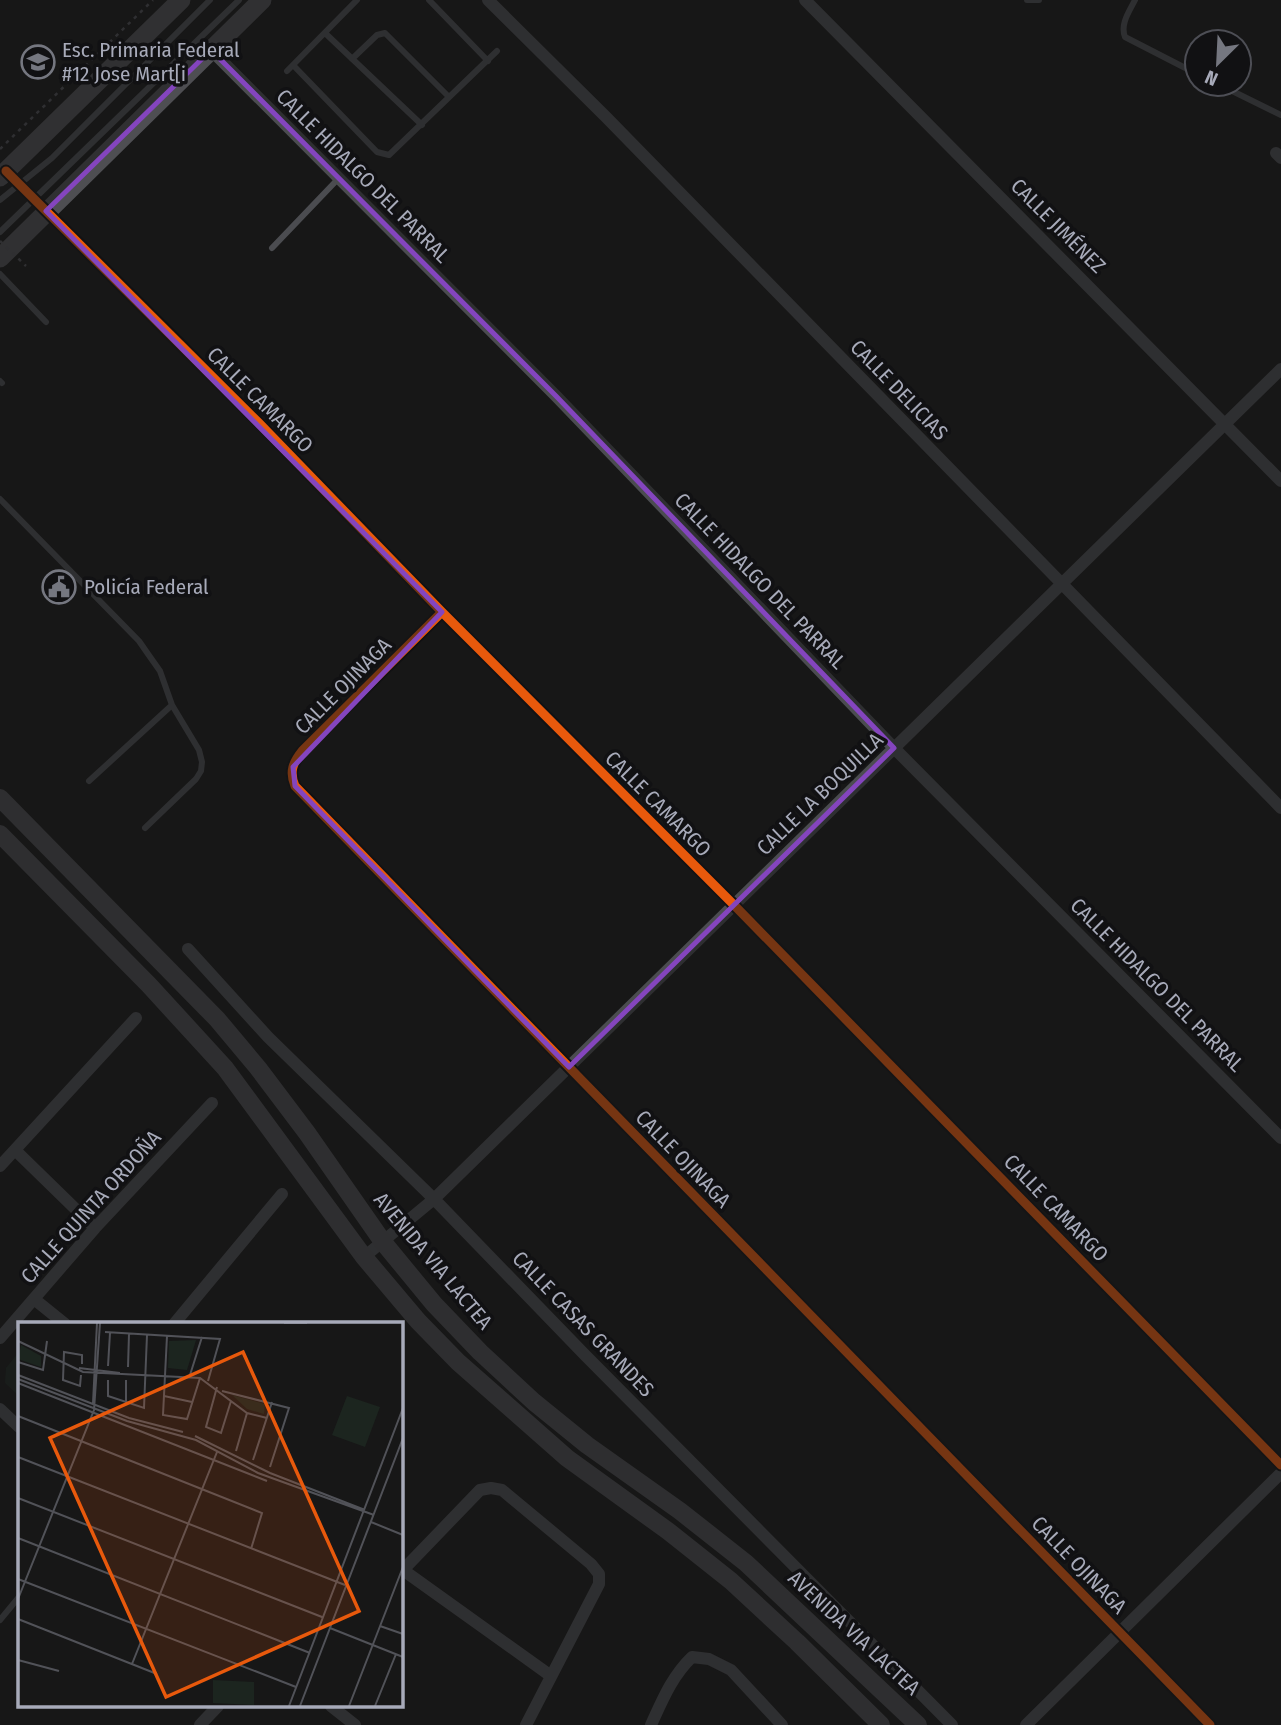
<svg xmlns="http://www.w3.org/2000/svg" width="1281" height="1725" viewBox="0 0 1281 1725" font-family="'Fira Sans Condensed',sans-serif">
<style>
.green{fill:#1c251f}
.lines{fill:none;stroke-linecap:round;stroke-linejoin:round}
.path{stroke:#4d4d52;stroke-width:2.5;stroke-dasharray:3.5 5;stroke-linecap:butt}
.service{stroke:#4b4c50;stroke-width:6}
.minor{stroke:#4b4c50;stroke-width:12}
.secondary{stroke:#4a4a4e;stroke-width:18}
.primary{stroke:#4e4e52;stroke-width:19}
.path-bridge{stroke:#4d4d52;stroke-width:2.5;stroke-dasharray:3.5 5;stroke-linecap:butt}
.cycleway-casing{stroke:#111113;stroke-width:13}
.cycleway{stroke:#e8590c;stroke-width:9}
.marked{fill:none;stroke:#8445be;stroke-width:5;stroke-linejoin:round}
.labels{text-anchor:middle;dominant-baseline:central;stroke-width:7;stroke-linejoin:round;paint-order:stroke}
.poi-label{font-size:21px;fill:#a7aab9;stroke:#111113;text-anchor:start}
.street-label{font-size:21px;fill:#a7aab9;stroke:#111113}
.inset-road{fill:none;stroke:#515258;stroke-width:2}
.view{fill:#e8590c;fill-opacity:0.15;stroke:#e8590c;stroke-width:3.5}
.inset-edge{fill:none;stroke:#a7aab9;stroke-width:3.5}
</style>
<rect width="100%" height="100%" fill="#171717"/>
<!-- green -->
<path class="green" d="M19 1352V1396L5 1383 6 1368Z"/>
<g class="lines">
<!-- path -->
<path class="path" d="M0 149 153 0"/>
<!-- service -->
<path class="service" d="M429 0 488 61
M1027 0H1039
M1135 0C1129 12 1120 24 1125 37L1197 74
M325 33 422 125
M352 59 377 35 385 33 449 97
M293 65 377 152 389 155 497 51
M287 71 357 0
M1218 84 1281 115
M0 200 52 158 210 0
M0 232 239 0
M272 248 338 179
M0 274 46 322
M0 381 2 383
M0 499 139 641 148 654 160 671 172 705 199 750 202 762 201 771 196 779 145 828
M89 781 172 705
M0 1620 19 1597"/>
<!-- minor -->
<path class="minor" d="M488 0 606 117 1281 808
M805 0 1281 481
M211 50 556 396 894 748 1281 1138
M1276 153 1281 158
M6 171 259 423 442 612 734 905 1281 1465
M442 612 302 751C293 762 289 772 295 786L1210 1725
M188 949 268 1037 434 1199 585 1355 952 1725
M15 1150 95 1228
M0 1166 136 1018
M364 1257 434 1199 1281 369
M34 1299 65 1324
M174 1324 282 1194
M0 1338 95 1228 212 1103
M0 1409 19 1427
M403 1570 551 1676
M401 1572 480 1490 491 1488 502 1490 591 1564 599 1574V1584L526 1725
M331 1706 355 1725
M200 1725 218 1706
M651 1725C662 1701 672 1676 692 1657L709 1659 731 1670 782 1725
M1026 1725 1281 1473"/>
<!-- secondary -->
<path class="secondary" d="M0 798 217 1019 258 1068 307 1133 383 1242 434 1304 480 1352 534 1402 587 1445 680 1511 746 1563 918 1725
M0 834 149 985 225 1068 364 1257 418 1321 458 1362 567 1458 668 1531 731 1581 797 1642 881 1725"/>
<!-- primary -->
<path class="primary" d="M0 177 181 0
M0 258 262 0"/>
<!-- path-bridge -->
<path class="path-bridge" d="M0 241 26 266"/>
<defs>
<path id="cycleway" d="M6 171 259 423 442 612 734 905 1281 1465
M442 612 302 751C293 762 289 772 295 786L1210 1725"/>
</defs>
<!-- cycleway casing -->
<use href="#cycleway" class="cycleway-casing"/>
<!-- cycleway -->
<use href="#cycleway" class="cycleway"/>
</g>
<!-- marked area -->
<path d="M0 0H1281V1725H0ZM211 50 556 396 894 748 569 1067 295 786 293 767 442 612 46 211Z" fill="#171717" fill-opacity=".55" fill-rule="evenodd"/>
<path class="marked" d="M211 50 556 396 894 748 569 1067 295 786 293 767 442 612 46 211Z"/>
<!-- icons -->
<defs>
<symbol id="school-ring" viewBox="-11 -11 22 22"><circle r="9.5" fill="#111113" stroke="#757780" stroke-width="1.5"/><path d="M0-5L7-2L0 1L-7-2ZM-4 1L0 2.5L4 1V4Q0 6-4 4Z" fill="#757780"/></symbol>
<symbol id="civic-ring" viewBox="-11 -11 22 22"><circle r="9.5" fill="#111113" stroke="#757780" stroke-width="1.5"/><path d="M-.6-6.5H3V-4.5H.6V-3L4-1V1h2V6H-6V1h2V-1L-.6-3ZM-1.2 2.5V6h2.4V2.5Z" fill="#757780"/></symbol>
</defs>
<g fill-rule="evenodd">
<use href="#school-ring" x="19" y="43" width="38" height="38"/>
<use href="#civic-ring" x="40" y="568" width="38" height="38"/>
</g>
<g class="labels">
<!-- poi labels -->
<g class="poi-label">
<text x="62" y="50">Esc. Primaria Federal<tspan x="62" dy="24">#12 Jose Mart[i</tspan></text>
<text x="84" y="587">Policía Federal</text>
</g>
<!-- street labels -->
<g class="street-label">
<text transform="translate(363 176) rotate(45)">CALLE HIDALGO DEL PARRAL</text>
<text transform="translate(1058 226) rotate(45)">CALLE JIMÉNEZ</text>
<text transform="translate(899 390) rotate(46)">CALLE DELICIAS</text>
<text transform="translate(260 400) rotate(45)">CALLE CAMARGO</text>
<text transform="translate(760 581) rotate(46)">CALLE HIDALGO DEL PARRAL</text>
<text transform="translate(343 686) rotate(-45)">CALLE OJINAGA</text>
<text transform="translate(820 794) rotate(-44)">CALLE LA BOQUILLA</text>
<text transform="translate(658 804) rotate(45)">CALLE CAMARGO</text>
<text transform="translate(1157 985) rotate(45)">CALLE HIDALGO DEL PARRAL</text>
<text transform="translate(683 1159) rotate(46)">CALLE OJINAGA</text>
<text transform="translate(91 1207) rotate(-48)">CALLE QUINTA ORDOÑA</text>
<text transform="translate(1056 1208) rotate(46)">CALLE CAMARGO</text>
<text transform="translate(433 1261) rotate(50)">AVENIDA VIA LACTEA</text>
<text transform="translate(583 1324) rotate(46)">CALLE CASAS GRANDES</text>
<text transform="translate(1079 1565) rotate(46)">CALLE OJINAGA</text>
<text transform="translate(854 1633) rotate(43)">AVENIDA VIA LACTEA</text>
</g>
</g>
<!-- overview -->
<g transform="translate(18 1322)">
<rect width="385" height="385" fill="#171717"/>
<path d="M178 18 169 48 150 46 151 19ZM3 23 23 34V45L0 37ZM214 73 247 82 246 92 229 87ZM329 74 362 85 347 125 314 113ZM195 358 236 360V383L195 381Z" fill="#1c251f"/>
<path class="inset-road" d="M266 1H289M87 10 202 17 190 59M149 14 145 93 169 97 182 56M0 19 65 50 182 56 229 91 249 96M0 40 25 48 29 19M90 44 92 11M110 45 111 12M61 46 102 51M0 53 111 96 165 110M63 53 62 64 45 58 46 30 64 33V42M172 53 184 15M0 57 109 99 178 118 240 151 356 193M90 58V74L126 86 129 13M0 61 249 159M199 65 188 105 203 111 213 79M204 69 271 86 252 145M146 74 174 80M75 81 79 1M108 82V58M0 94 244 191 233 227M177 114 252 151 347 188M218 129 229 91M0 135 327 263M235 138 254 80M0 176 304 295M353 200 385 213M0 216 292 331M0 257 278 365M0 277 76 88 82 1M0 297 139 352M362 304 385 312M312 306 385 335M0 338 41 349M114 342 199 130M271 384 385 86M282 384 385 116M331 384 385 245M357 384 378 332"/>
<path class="view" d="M225 30 341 289 148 375 32 116Z"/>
<rect width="385" height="385" class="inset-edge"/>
</g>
<!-- north arrow -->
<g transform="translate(1218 63) rotate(204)"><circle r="33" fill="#111113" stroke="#4d4e55" stroke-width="2"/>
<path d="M0-5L12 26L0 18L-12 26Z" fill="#757780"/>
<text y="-10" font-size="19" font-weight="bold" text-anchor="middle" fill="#a7aab9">N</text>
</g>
</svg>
